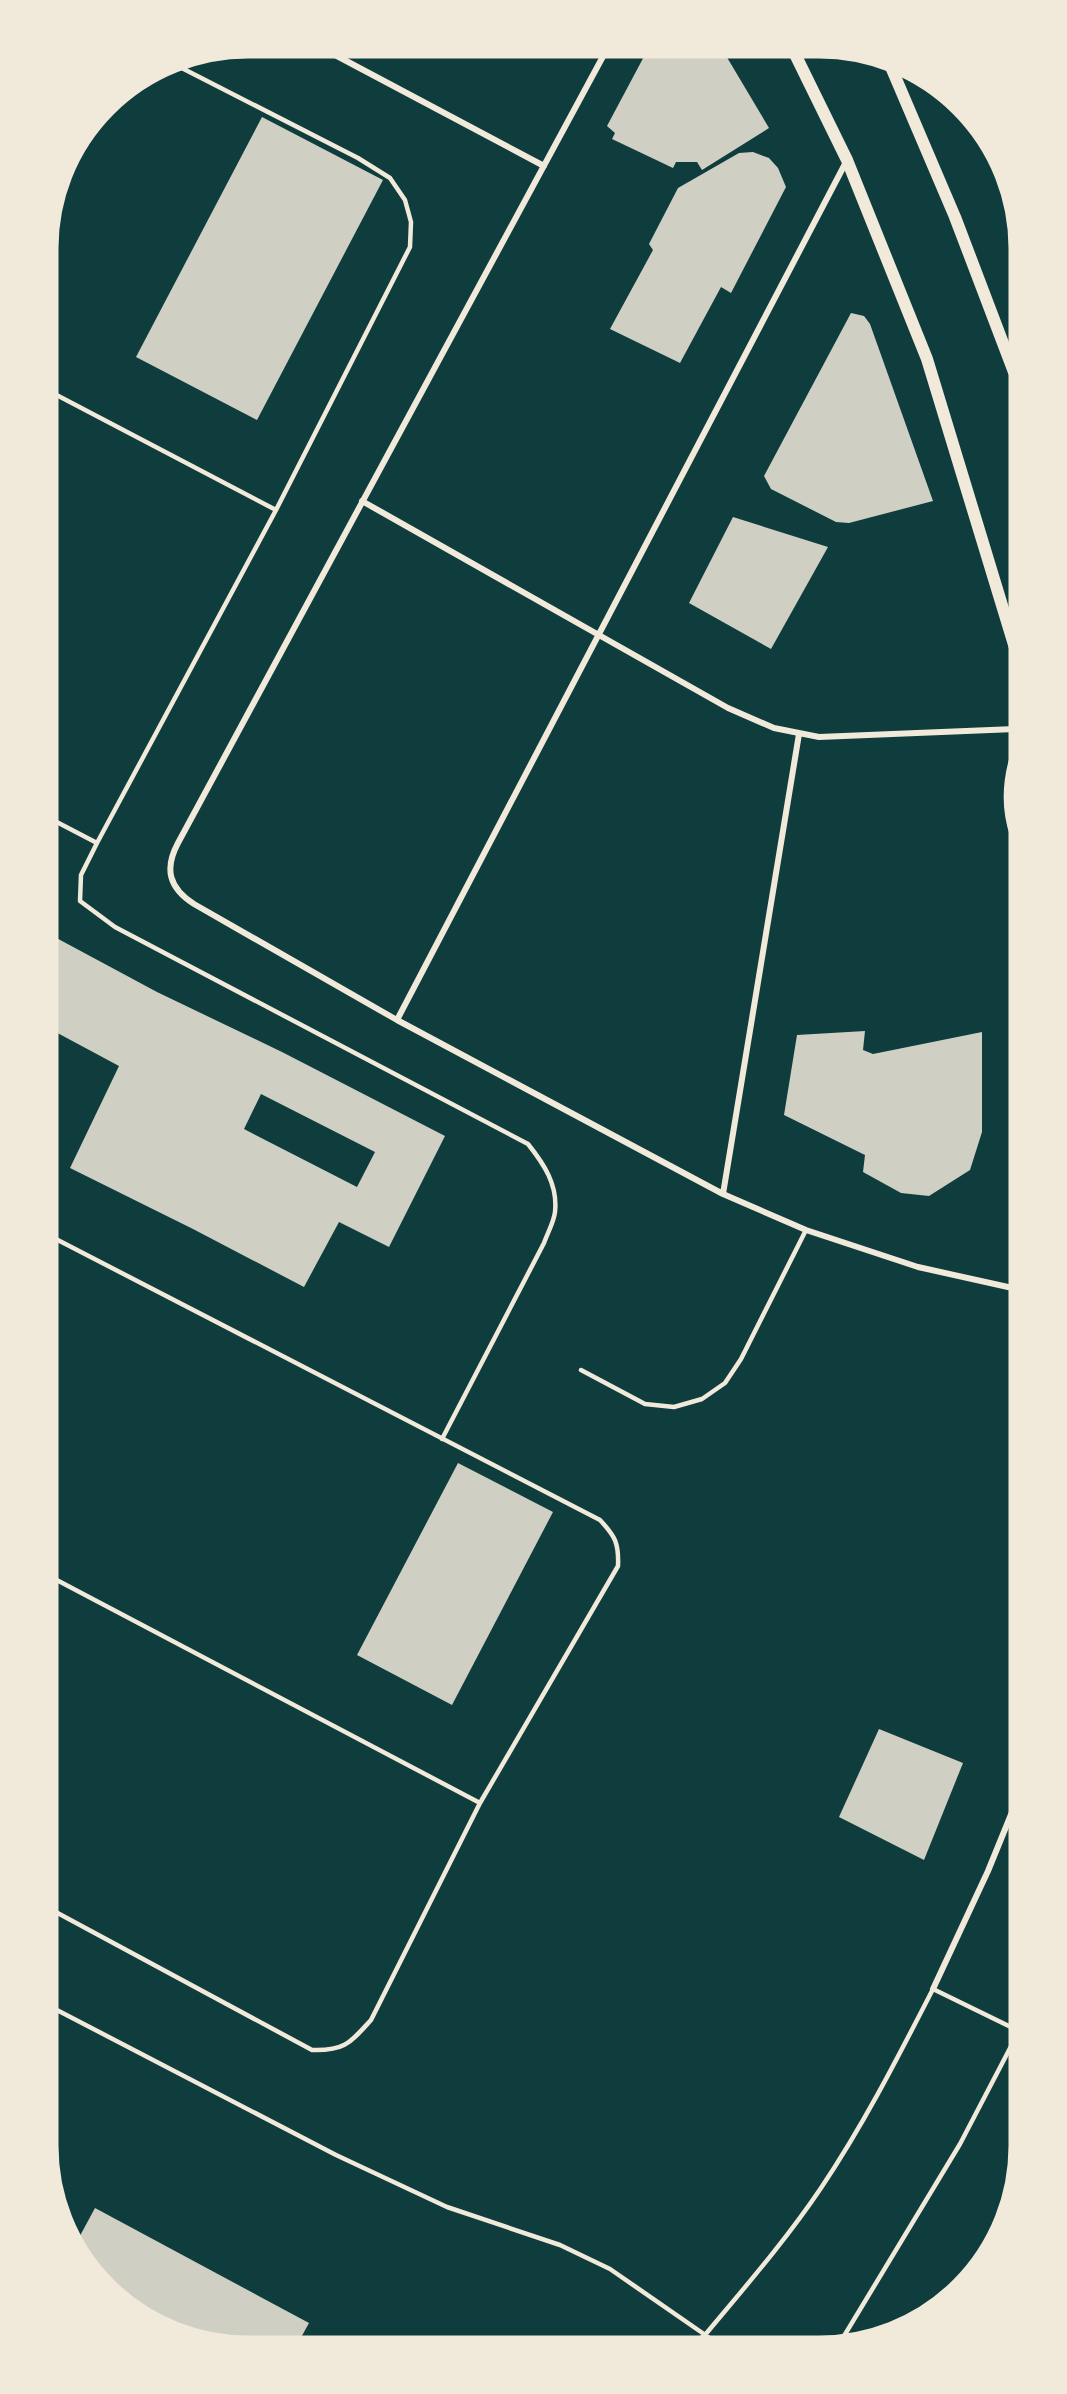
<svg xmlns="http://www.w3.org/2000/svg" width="1067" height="2394" viewBox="0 0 1067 2394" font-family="'Exo 2',sans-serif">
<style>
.building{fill:#cfcfc3;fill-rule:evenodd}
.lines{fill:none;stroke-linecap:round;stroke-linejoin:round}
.service{stroke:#f1e9da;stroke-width:4.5}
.minor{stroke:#f1e9da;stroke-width:6}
.secondary{stroke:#f1e9da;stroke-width:12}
.rim{fill:none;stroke:#f1e9da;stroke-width:3}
</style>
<rect width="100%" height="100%" fill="#0f3d3e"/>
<!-- building -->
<path class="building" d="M648 49H722L769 128 702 170 697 162H676L673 168 612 139 615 133 607 126Z
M262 117 383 180 257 420 136 357Z
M753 152 769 158 778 168 786 187 731 293 721 287 680 363 610 329 653 250 649 244 678 188 739 153Z
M851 313 864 316 870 324 933 501 849 523 836 522 771 489 764 476Z
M733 517 828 547 771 649 689 603Z
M49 934 157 992 282 1052 445 1136 389 1247 339 1222 304 1287 193 1229 70 1168 119 1066 50 1029ZM261 1094 375 1152 357 1187 244 1129Z
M865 1031 863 1050 873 1054 982 1032V1132L970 1170 929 1196 901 1193 863 1172 865 1155 784 1115 797 1035Z
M458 1463 553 1512 452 1705 357 1655Z
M879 1729 963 1763 924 1860 839 1817Z
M95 2208 309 2323 298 2343 209 2344 115 2297 80 2258 75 2245Z"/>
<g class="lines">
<!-- service -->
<path class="service" d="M170 62 358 158 390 178 405 200 411 222 410 247 276 510 97 843 81 875 80 901 115 927 528 1144C544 1164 558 1185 555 1212 554 1222 547 1234 544 1243L442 1439
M47 390 276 510
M49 818 97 843
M50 1236 600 1520C615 1536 619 1543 618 1566L480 1803 371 2020C350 2043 345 2051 312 2050L52 1910
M581 1370 645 1404 674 1407 702 1399 725 1383 741 1359 806 1230
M51 1577 480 1803
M53 2008 336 2155 447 2207 560 2245 610 2269 714 2341
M696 2341 705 2335C745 2287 786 2240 821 2188 864 2124 898 2057 933 1989L1019 2031 960 2144 841 2341"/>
<!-- minor -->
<path class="minor" d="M320 47 544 166
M607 49 178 843C164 869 169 888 194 904L397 1020 723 1194 806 1230 918 1267 1017 1289
M362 501 728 708 774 728 819 737 1015 729
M397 1020 846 162
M723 1194 799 734
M933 1989 988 1871 1019 1795
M1019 2031 1020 2030"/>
<!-- secondary -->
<path class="secondary" d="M793 50 847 160 927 359 1015 648
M891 67 955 217 1014 372
M1015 760C1008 785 1007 809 1016 835"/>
</g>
<!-- crop -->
<path d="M0 0H1067V2394H0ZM248 57H819A191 191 0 0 1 1010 248V2146A191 191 0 0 1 819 2337H248A191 191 0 0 1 57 2146V248A191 191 0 0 1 248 57Z" fill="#f1e9da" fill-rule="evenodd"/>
<path class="rim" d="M248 57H819A191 191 0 0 1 1010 248V2146A191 191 0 0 1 819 2337H248A191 191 0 0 1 57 2146V248A191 191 0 0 1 248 57Z"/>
</svg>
